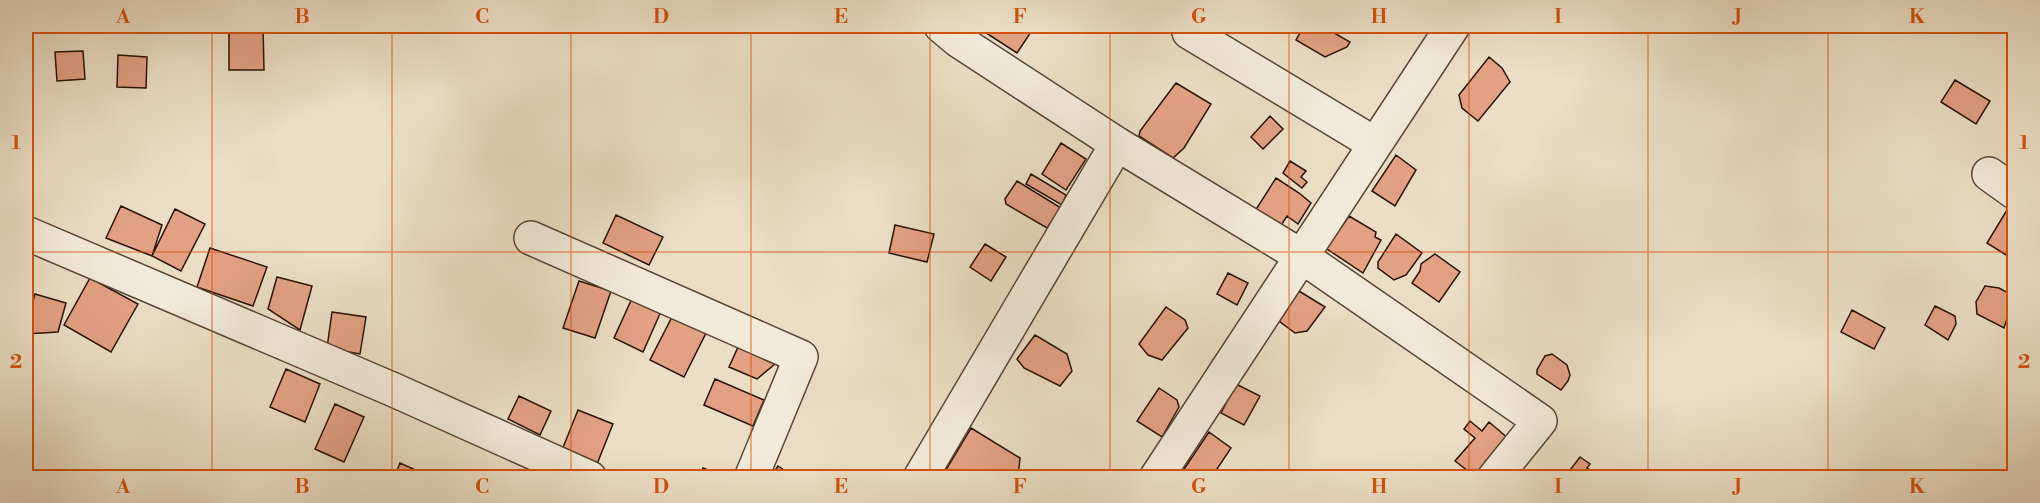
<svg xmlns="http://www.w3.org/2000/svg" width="2040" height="503" viewBox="0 0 2040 503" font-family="'Libre Bodoni',serif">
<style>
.building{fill:#e3a184;stroke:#291205;stroke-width:1.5}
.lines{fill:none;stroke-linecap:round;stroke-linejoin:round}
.street-casing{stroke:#5a4535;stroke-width:36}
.street{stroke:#f2ead9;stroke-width:33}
.grid{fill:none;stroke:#d5520b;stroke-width:1.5;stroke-opacity:0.55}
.neatline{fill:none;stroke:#d5520b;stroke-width:2}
.grid-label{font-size:20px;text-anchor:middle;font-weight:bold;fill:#d5520b}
</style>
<rect width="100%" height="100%" fill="#ebdec5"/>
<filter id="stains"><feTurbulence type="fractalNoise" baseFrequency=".00333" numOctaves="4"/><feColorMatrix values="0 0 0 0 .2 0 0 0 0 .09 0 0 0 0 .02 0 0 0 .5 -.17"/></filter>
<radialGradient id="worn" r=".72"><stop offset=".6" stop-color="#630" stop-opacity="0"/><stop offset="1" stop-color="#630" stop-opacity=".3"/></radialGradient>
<!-- building -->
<path class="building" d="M229 26H263L264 70H229Z
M987 26H1035L1017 53 983 31Z
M1304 26H1322L1350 42 1347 47 1325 57 1296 40Z
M83 51 85 79 57 81 55 52Z
M118 55 147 57 146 88 117 87Z
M1489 57 1502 68 1510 82 1478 121 1462 108 1459 95Z
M1955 80 1990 101 1976 124 1941 102Z
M1176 83 1211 104 1184 148 1173 158 1139 136 1140 131Z
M1270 116 1283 129 1263 149 1251 137Z
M1061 143 1086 159 1066 190 1042 174Z
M1396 155 1416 170 1395 206 1372 191Z
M1290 161 1306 171 1301 177 1307 182 1302 188 1283 173Z
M1031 174 1066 195 1062 205 1026 184Z
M1276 178 1299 193 1311 203 1298 224 1287 216 1280 227 1255 211Z
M1017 181 1061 208 1047 228 1006 204 1005 199Z
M121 206 162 225 152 256 106 238Z
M175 209 205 224 181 271 152 256Z
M2007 210 2014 214V260L1987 243Z
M616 215 663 237 649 265 603 243Z
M1349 216 1376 232 1375 237 1381 240 1363 273 1321 245H1329Z
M895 225 934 234 927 262 889 253Z
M1396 234 1422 253 1406 275 1394 280 1378 268V262Z
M985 244 1006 257 991 281 970 267Z
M210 248 267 267 253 306 197 287Z
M1435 254 1460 272 1439 302 1412 283 1420 271 1421 264Z
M1228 273 1248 283 1237 305 1217 294Z
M277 277 312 286 300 330 268 309Z
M90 278 138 304 111 352 64 325Z
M579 281 611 291 595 338 563 328Z
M1985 286 1999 288 2014 296 2004 328 1977 314 1976 302Z
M1299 291 1325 307 1307 331 1295 333 1279 321Z
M35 294 66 303 58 332 26 334V326Z
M634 294 663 307 643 352 614 338Z
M1935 306 1955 316 1956 324 1948 340 1925 325Z
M1166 307 1185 320 1188 328 1162 360 1148 355 1139 344Z
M1852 310 1885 328 1874 349 1841 332Z
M332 312 366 317 360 354 327 348Z
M672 317 706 333 684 377 650 360Z
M1035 335 1067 354 1072 371 1060 386 1024 368 1017 359Z
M738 347 775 364 757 379 729 367Z
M1552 354 1567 365 1570 375 1568 381 1561 390 1537 374V370L1545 356Z
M286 369 320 384 305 422 270 407Z
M715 379 764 400 753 426 704 405Z
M1236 384 1260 396 1244 425 1221 413Z
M1159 388 1177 400 1179 407 1162 437 1137 421Z
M519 396 551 411 540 435 508 419Z
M335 404 364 417 344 462 315 449Z
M578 410 613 424 597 464 562 450Z
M1470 421 1482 431 1489 422 1509 439 1477 478 1455 461 1475 438 1464 429Z
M971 428 1020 458 1018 478H941Z
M1209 432 1231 448 1211 478H1178Z
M1580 457 1590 464 1587 468 1599 476 1598 478H1564Z
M400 463 433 478H394Z
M778 466 796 478H770Z
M703 468 728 478H700Z"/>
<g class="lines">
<defs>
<path id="street" d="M941 26 959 41 1117 144 1301 256 1540 421 1494 478
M1193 26 1189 32 1375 144
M1989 174 2014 192
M26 233 394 390 590 478
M531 238 801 357 751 478
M920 478 1117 144
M1156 478 1453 26"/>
</defs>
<!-- street casing -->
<use href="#street" class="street-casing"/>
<!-- street -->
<use href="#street" class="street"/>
</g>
<!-- grid -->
<path class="grid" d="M212 26V478M392 26V478M571 26V478M751 26V478M930 26V478M1110 26V478M1289 26V478M1469 26V478M1648 26V478M1828 26V478M26 252H2014"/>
<!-- margin -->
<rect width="2040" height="503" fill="none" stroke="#ebdec5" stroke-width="66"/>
<rect x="33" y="33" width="1974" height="437" class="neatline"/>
<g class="grid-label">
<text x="123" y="23">A</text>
<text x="302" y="23">B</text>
<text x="482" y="23">C</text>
<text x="661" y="23">D</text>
<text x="841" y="23">E</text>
<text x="1020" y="23">F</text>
<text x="1199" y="23">G</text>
<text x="1379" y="23">H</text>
<text x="1558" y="23">I</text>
<text x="1738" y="23">J</text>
<text x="1917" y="23">K</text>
<text x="16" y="149">1</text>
<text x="2024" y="149">1</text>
<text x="16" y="368">2</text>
<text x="2024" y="368">2</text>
<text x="123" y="493">A</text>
<text x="302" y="493">B</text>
<text x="482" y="493">C</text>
<text x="661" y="493">D</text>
<text x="841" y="493">E</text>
<text x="1020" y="493">F</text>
<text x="1199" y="493">G</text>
<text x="1379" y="493">H</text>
<text x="1558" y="493">I</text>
<text x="1738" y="493">J</text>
<text x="1917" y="493">K</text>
</g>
<rect width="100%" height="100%" filter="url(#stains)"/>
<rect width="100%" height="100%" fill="url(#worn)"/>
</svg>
